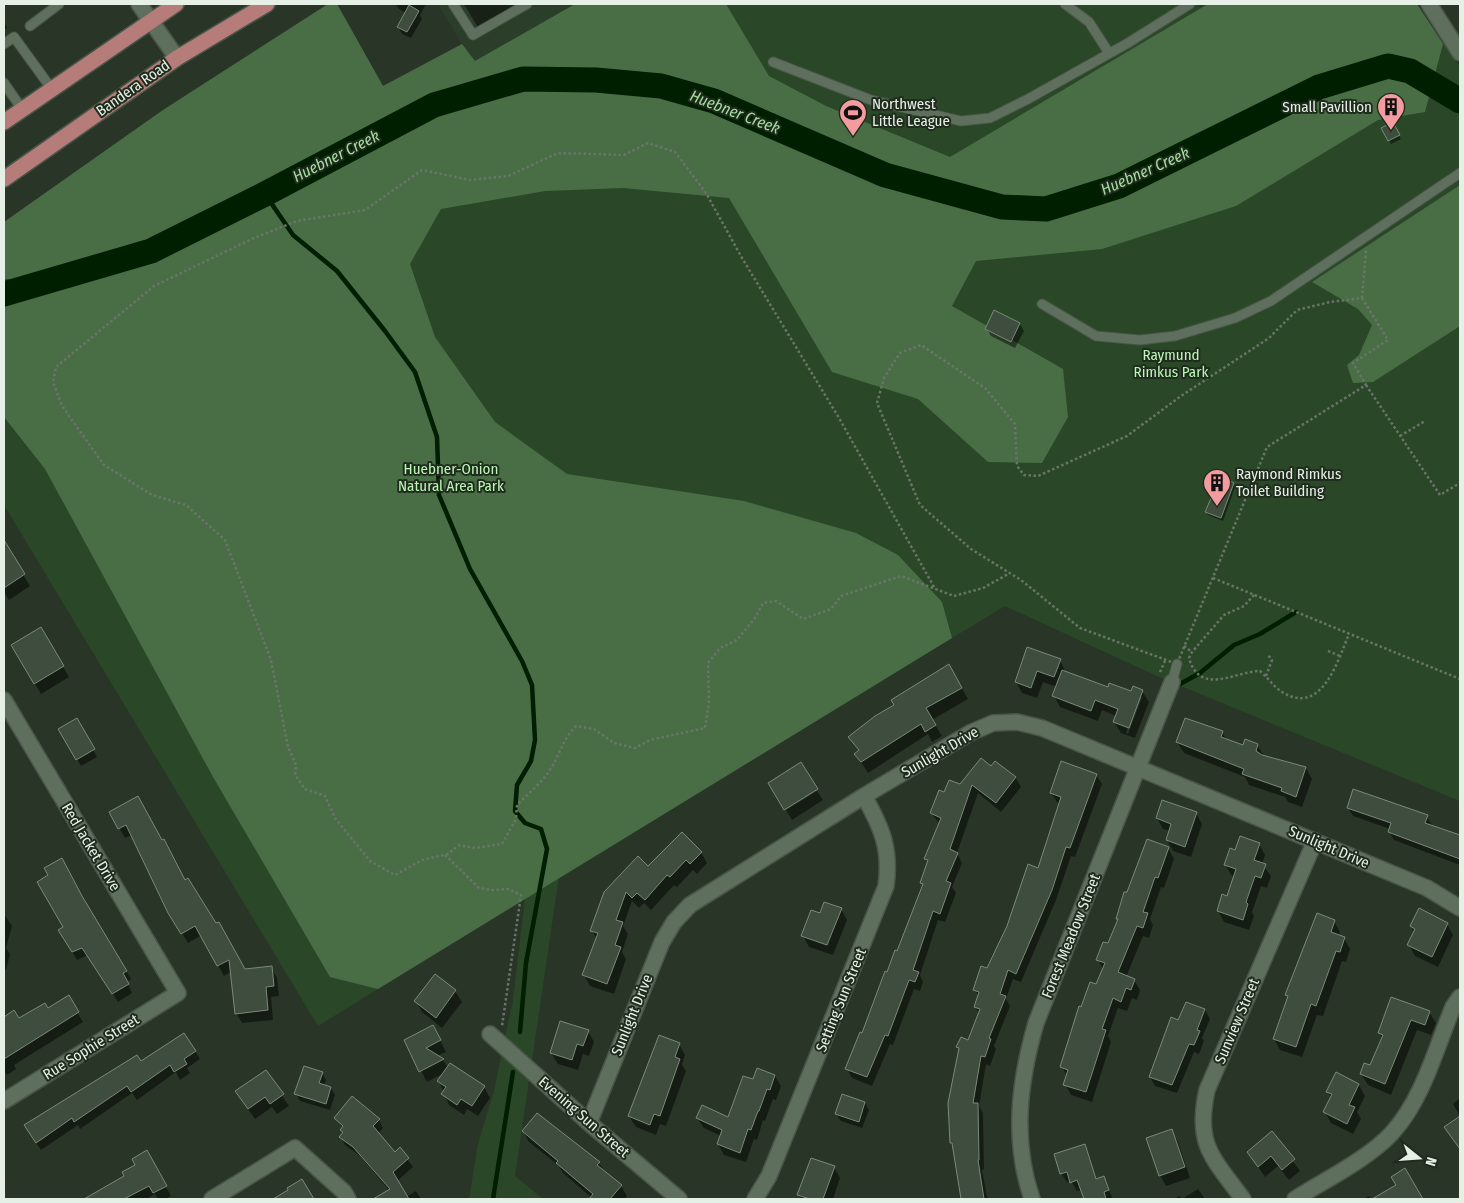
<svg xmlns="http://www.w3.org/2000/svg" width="1464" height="1203" viewBox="0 0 1464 1203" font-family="'Fira Sans Condensed',sans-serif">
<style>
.built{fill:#2b3e29}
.green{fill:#2a4827}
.forest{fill:#496e46}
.shadow{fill:#0007;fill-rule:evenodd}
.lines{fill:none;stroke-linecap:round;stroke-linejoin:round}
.stream{stroke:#001e00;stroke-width:4.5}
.river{stroke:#001e00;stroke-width:25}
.building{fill:#3e4d3d;stroke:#7a8a78}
.service-casing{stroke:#495548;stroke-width:11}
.minor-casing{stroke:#495548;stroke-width:18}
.tertiary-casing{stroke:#495548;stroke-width:18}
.primary-casing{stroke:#495548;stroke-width:18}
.path{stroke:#697568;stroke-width:2.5;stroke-dasharray:2.5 2.5;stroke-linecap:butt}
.service{stroke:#5f6f5d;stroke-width:9}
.minor{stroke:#5f6f5d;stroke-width:15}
.tertiary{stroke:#5f6f5d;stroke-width:15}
.primary{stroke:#b57c79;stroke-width:15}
.labels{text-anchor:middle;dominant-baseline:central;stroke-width:4;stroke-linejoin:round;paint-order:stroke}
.street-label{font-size:15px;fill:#e7f0e6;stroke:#1f2c1d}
.poi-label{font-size:15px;fill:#e7f0e6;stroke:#1f2c1d;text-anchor:start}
.park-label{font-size:15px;fill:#bcf7b6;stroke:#1f2c1d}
.water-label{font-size:16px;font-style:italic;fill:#a3dd9d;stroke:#1f2c1d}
</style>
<rect width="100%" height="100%" fill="#293627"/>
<!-- built -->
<path class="built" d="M438 4H575L475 61 462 44Z"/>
<!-- green -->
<path class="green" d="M328 4H337L383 86 462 44 475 61 575 4H1198L1200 7 1206 4H1417L1460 67V801L1159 677 1005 606 559 876 515 1176 543 1199H469L478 1144 494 1091 513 1000 525 898 318 1026 4 505V222L163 110Z"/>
<!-- forest -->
<path class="forest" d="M328 4H337L383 86 462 44 475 61 575 4H726L769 76 826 106 950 157 1208 4H1417L1443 44 1425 112 1378 120 1236 206 1102 249 976 261 952 306 1063 369 1068 417 1042 463 988 462 918 399 832 372 729 198 623 188 545 191 441 209 410 264 435 337 495 422 567 474 744 501 856 533 898 555 942 602 952 638 378 989 330 977 213 777 45 469 4 417V305L27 279H4V222L163 110Z
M1460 185V326L1373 382 1353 383 1347 365 1359 355 1372 325 1358 309 1312 282Z"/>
<!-- shadow -->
<path class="shadow" d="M396 4H426L420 15 422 19 411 38 402 34 398 27 406 13 399 9Z
M464 4H520L479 29Z
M4 22 7 28 4 30Z
M1392 123 1401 139 1391 144 1383 128Z
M1020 324 1024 331 1015 348 991 336 987 329Z
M1234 484 1235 487 1223 521 1208 515 1206 512Z
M4 543 30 586 9 600 4 592Z
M41 629 69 677 41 694 13 646Z
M1028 648 1060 660 1066 673 1109 689 1132 693 1142 691 1149 702 1135 738 1121 733 1114 722 1116 716 1102 710 1098 721 1060 707 1054 696 1057 687 1043 682 1037 698 1022 693 1016 682ZM1139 697H1142L1128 734 1126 733Z
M949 666 968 699 932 720 942 736 932 742 928 734 868 773 856 754 859 751 850 737 896 706Z
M77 720 97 757 81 766 60 730Z
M1222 732 1227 741 1244 747 1257 745 1264 756 1306 768 1312 779 1302 807 1288 802 1285 797 1249 785 1245 777 1184 753 1177 742Z
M996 762 1016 778 1021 787 1001 812 978 793 957 853 962 863 952 887 956 893 945 922 938 920 920 975 923 982 920 991 914 989 893 1045 890 1044 872 1086 852 1078 847 1069 898 952 923 886 921 882 928 863 926 858 940 824 931 813 945 794 992 768Z
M1096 775 1102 784 1075 857 1071 856 1056 900 1021 982 1013 979 1006 999 1010 1006 994 1046 996 1049 990 1066 986 1064 979 1106 983 1113 984 1169 982 1170 987 1197 990 1199H962L954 1149 951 1143 960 1051 958 1047 969 1041 979 1014 975 1006 978 996 975 989 988 969 1039 869 1060 804 1057 802 1051 793Z
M817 791 823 800 792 820 786 810Z
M138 798 185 881 245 970 271 968 277 978 279 996 271 997 273 1020 242 1023 236 1013 232 971 224 976 202 935 188 943 159 896 162 895 132 835 125 838 111 813Z
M1348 808 1427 817 1432 826 1460 836V865L1394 840 1389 831 1390 829 1353 816Z
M1196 813 1202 824 1191 857 1173 851 1167 840 1170 831 1163 829 1157 818Z
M1259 844 1265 855 1262 864 1271 876 1267 888 1261 886 1252 912 1254 916 1249 930 1224 922 1218 911 1228 898 1235 877 1232 876 1225 865Z
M1168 848 1174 859 1164 888 1161 887 1150 919 1153 925 1149 938 1143 936 1126 977 1134 980 1140 990 1137 1000 1132 998 1127 1011 1118 1008 1108 1036 1111 1042 1092 1102 1071 1095 1065 1084 1067 1076 1062 1067 1103 969 1098 960 1108 945 1128 894Z
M701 852 707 863 697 874 693 870 677 887 674 885 651 910 644 903 639 908 632 901 623 926 628 934 622 952 626 959 614 994 590 986 584 975 597 939 592 931 605 893 648 867Z
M50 876 84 902 131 979 127 982 132 993 118 1002 88 955 77 960 60 931 65 927Z
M841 909 847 920 833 955 809 947 803 936 821 915Z
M4 914 12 926 6 948 10 954 6 970 4 969Z
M1334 921 1340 932 1339 936 1344 938 1350 949 1346 962 1342 961 1323 1016 1317 1015 1302 1057 1280 1050 1274 1039 1288 998 1286 995Z
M1447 924 1453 935 1438 967 1415 956 1409 945 1415 932 1411 926Z
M435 976 455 991 462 1002 442 1028 422 1012 416 1001Z
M68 997 83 1022 14 1065 16 1069 7 1075 4 1071V1019L14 1012 19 1020 48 1010Z
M1205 1010 1210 1019 1202 1038 1204 1041 1199 1054 1194 1052 1177 1093 1155 1086 1150 1077 1179 1021Z
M1429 1012 1436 1023 1431 1035 1417 1030 1391 1095 1368 1085 1361 1074 1371 1067 1383 1040 1379 1033Z
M588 1031 594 1042 589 1056 583 1054 578 1070 558 1064 551 1053Z
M439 1038 446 1052 437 1056 443 1060 448 1068 484 1087 490 1098 478 1116 467 1109 464 1115 449 1105 439 1081 444 1073 427 1082 405 1041Z
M679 1044 685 1055 682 1065 686 1071 666 1126 660 1124 656 1135 636 1127 629 1116Z
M195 1051 200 1059 187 1068 190 1073 180 1080 176 1072 137 1100 132 1093 80 1129 78 1125 41 1150 30 1134 140 1063Z
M266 1071 289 1106 277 1114 272 1107 255 1119 243 1102Z
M322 1073 326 1080 324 1086 331 1088 335 1095 330 1110 300 1101 296 1094Z
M775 1076 781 1086 776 1100 773 1099 765 1121 763 1120 757 1140 754 1139 746 1162 724 1155 718 1144 721 1136 704 1128 697 1118H729Z
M1359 1085 1365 1096 1357 1112 1361 1119 1353 1134 1331 1123 1325 1112 1331 1098 1328 1091Z
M1460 1098V1116L1453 1104Z
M865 1103 869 1110 862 1128 841 1121 836 1114Z
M336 1118 379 1120 383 1128 378 1134 395 1154 400 1149 413 1167 397 1181 406 1197 416 1191 421 1199H390L387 1193 390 1191 360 1156 345 1145 341 1137 344 1134 343 1128Z
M523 1131 599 1163 605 1172 621 1186 627 1196 625 1199H591L592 1198 563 1173 558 1165 529 1142Z
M1171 1131 1178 1142 1190 1178 1166 1186 1160 1175Z
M1272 1133 1300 1171 1289 1180 1278 1166 1265 1177 1248 1152Z
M1084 1146 1097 1180 1103 1178 1113 1199H1085L1082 1190 1077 1191 1071 1181 1067 1182 1061 1173Z
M147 1152 171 1196 165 1199H158L155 1194 146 1199H86L126 1177Z
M834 1167 840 1178 833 1199H801L798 1195Z
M1198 1189 1205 1199H1182Z
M1179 1196 1182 1199H1174Z
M1369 1196 1371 1199H1364Z"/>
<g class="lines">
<!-- stream -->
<path class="stream" d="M265 194 293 235 337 271 385 331 415 372 437 437 439 495 470 569 522 661 532 685 535 740 531 761 517 785 515 811 525 823 541 829 547 849 526 963 520 1032
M1180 684 1200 673 1234 645 1260 634 1296 612
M493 1199 513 1072"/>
<!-- river -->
<path class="river" d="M4 294 151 251 265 194 434 105 523 79 596 80 661 86 714 101 885 175 1002 207 1046 209 1119 186 1319 87 1388 66 1410 71 1460 101"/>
</g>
<!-- building -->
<path class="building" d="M409 5 419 11 407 32 397 27Z
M1393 122 1400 135 1388 141 1381 128Z
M994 310 1020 323 1011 342 985 329Z
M1224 478 1234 483 1221 518 1205 512 1212 496 1216 498Z
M4 540 25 574 4 588Z
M41 627 64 666 34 684 11 645Z
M1027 647 1061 659 1054 677 1037 671 1031 688 1015 682Z
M949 664 962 688 926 708 936 725 925 732 921 724 861 762 854 754 859 750 848 737 875 716 894 705 891 700Z
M1062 670 1108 687 1109 683 1131 691 1133 686 1143 690 1129 728 1113 722 1118 709 1095 700 1091 711 1052 696Z
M77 718 95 749 76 760 58 729Z
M1185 718 1223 731 1221 737 1243 745 1245 739 1258 744 1256 751 1262 755 1306 767 1296 797 1281 791 1282 788 1242 774 1244 769 1176 742Z
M981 758 991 766 995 761 1016 777 996 803 972 785 950 849 958 853 946 881 951 883 940 914 933 911 913 970 919 972 915 982 909 980 888 1036 885 1035 867 1077 845 1069 860 1032 862 1033 885 971 887 972 895 950 897 951 923 884 920 883 928 860 924 859 941 818 930 813 939 790 944 792 949 780 960 784Z
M1061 761 1097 774 1070 848 1066 847 1052 890 1016 974 1008 970 1000 994 1006 996 989 1038 991 1039 985 1057 981 1056 973 1103H978L979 1160H978L984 1199H961L952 1143H950L948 1103 959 1048 956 1047 961 1037 968 1040 980 1009 974 1007 979 992 973 990 981 966 987 968 1007 926 1028 864 1038 868 1061 797 1050 793Z
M801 762 818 789 784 810 768 783Z
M1353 789 1428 815 1425 823 1460 835V859L1388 832 1391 823 1347 808Z
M138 796 162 840 164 839 185 880 188 878 216 923 219 922 245 969 272 966 274 986 266 987 268 1010 235 1014 229 960 217 966 195 926 181 934 168 913 126 825 118 829 109 812Z
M1162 800 1197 812 1185 847 1166 840 1171 824 1156 818Z
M682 832 702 852 690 864 686 860 670 877 667 875 645 900 637 893 632 898 626 892 616 920 623 922 615 945 621 947 607 984 582 975 598 933 590 931 604 892 638 856 648 866Z
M1240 836 1260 843 1254 860 1266 864 1261 878 1255 876 1246 902 1248 904 1243 920 1217 911 1222 894 1227 896 1236 869 1224 865 1230 848 1235 850Z
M1147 839 1169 847 1158 878 1155 877 1143 912 1148 913 1143 928 1137 926 1118 972 1135 979 1131 990 1126 988 1121 1002 1113 998 1102 1029 1106 1030 1086 1092 1063 1085 1068 1070 1060 1067 1079 1006 1081 1007 1090 982 1096 984 1105 963 1096 960 1103 942 1108 943 1118 919H1116L1124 892H1127Z
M62 858 82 896 127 971 123 973 129 984 112 994 82 948 72 952 58 930 63 927 37 882 48 875 44 868Z
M824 902 842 908 827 945 801 936 811 910 820 913Z
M1419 908 1448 923 1432 957 1407 945 1415 929 1410 926Z
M1317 913 1335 920 1331 932 1345 937 1340 952 1336 951 1316 1006 1311 1004 1296 1047 1273 1039 1288 996 1285 995Z
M435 974 456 990 436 1018 414 1001Z
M69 995 79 1012 4 1059V1017L14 1010 19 1018 45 1003 48 1008Z
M1391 997 1430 1011 1425 1025 1411 1020 1385 1084 1360 1074 1364 1063 1370 1065 1383 1035 1378 1033Z
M1186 1002 1205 1009 1197 1030 1200 1031 1194 1045 1189 1044 1172 1085 1149 1077 1171 1017 1178 1020Z
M560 1021 589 1030 583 1046 577 1044 572 1060 550 1053Z
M433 1025 441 1040 426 1048 444 1059 419 1072 404 1040Z
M184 1033 196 1051 184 1059 187 1064 174 1072 170 1065 131 1092 127 1086 74 1122 72 1118 36 1143 24 1125 137 1055 141 1061Z
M659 1035 680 1043 675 1057 680 1059 660 1116 654 1114 650 1125 628 1116Z
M450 1063 485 1086 472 1106 461 1099 457 1105 441 1094 446 1087 437 1081Z
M304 1066 323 1072 319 1083 331 1087 326 1104 294 1094Z
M757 1068 775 1075 770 1090 767 1089 759 1111H758L751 1130 748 1129 740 1153 717 1144 722 1130 696 1118 702 1105 728 1117 743 1076 753 1079Z
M266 1070 284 1094 270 1104 265 1097 248 1109 235 1091Z
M1336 1072 1359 1084 1349 1105 1355 1107 1347 1124 1323 1112 1332 1094 1326 1092Z
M842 1094 865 1102 859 1122 835 1114Z
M352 1096 380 1119 373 1126 395 1152 400 1147 409 1158 393 1172 409 1199H373L390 1189 353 1147 339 1137 343 1132 340 1130 343 1126 334 1118Z
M537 1113 600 1162 597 1165 622 1185 610 1199H589L593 1194 556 1163 558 1161 522 1131Z
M1460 1116V1149L1444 1127Z
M1172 1129 1185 1167 1159 1176 1146 1138Z
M1272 1131 1295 1159 1282 1170 1271 1156 1258 1167 1247 1152Z
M1085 1144 1096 1179 1104 1176 1109 1190 1104 1192 1106 1199H1084L1077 1180 1070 1183 1067 1172 1060 1174 1054 1154Z
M147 1150 167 1186 153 1193 149 1186 124 1199H84L124 1176 122 1172 135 1165 132 1159Z
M811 1158 835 1166 823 1199H810L797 1195Z
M1405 1168 1423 1199H1372L1396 1185 1391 1177Z
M302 1179 314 1199H273L288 1190 287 1188Z"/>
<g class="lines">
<defs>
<path id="service" d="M453 4 473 35 527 4
M1065 4 1089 22 1109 53
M30 26 59 4
M4 44 14 37 51 88
M773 62 871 100 961 121 990 118 1028 99 1128 43 1190 4
M4 83 22 109
M1042 304 1096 336 1140 340 1175 336 1235 318 1271 301 1460 173
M1172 682 1177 664"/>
<path id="minor" d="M139 4 177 58
M4 700 178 993 4 1101
M490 1034 589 1123 679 1199
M589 1123 662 942 674 922 690 905 864 796 970 733 993 723 1017 722 1042 728 1427 888 1460 908
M212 1199 295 1148 344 1192 348 1199
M755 1199 769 1176 886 886C891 849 882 828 864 796
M1032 1199C1012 1140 1019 1082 1036 1023L1172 682
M1243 1199C1212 1157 1195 1144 1207 1090L1315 841
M1295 1199C1325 1180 1368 1159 1392 1133 1423 1099 1436 1048 1453 1007L1460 997"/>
<path id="tertiary" d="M1429 4 1460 53"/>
<path id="primary" d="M4 122 176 4
M4 179 177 58 267 4"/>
</defs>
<!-- service casing -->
<use href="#service" class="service-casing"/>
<!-- minor casing -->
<use href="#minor" class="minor-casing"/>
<!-- tertiary casing -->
<use href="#tertiary" class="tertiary-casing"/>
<!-- primary casing -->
<use href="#primary" class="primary-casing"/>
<!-- path -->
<path class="path" d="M1362 298 1388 340 1353 363 1366 385 1267 447 1177 664 1080 628 1021 580 971 549 920 505 877 403 884 378 900 353 921 345 985 388 1015 424 1017 466 1024 475 1038 476 1127 436 1181 396 1269 338 1297 310 1330 302Z
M1362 298 1366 250
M1366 385 1440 495 1460 483
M1400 436 1425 421
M1213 578 1460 679
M934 587 839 418 742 258 706 193 675 152 648 143 624 155 558 153 508 176 470 180 422 170 365 210 297 221 254 238 154 286 56 367 53 382 62 406 104 465 152 495 186 505 225 540 271 660 288 747 296 765 295 775 305 789 325 796 335 818 370 861 395 875 422 860 448 854 459 845 475 848 502 844 516 819 517 805C527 795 539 785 548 773 560 756 561 741 576 726L594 729 614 743 635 748 650 740 705 728 709 703 708 663 720 648 737 640 755 618 763 603 776 601 803 619 831 609 841 596 901 576 954 596 983 588 1010 573
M1254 595 1244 606 1224 615 1192 652 1189 658C1200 697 1236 671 1260 671 1268 678 1274 687 1282 692 1322 717 1338 660 1349 634
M1184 646 1192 652
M1328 651 1340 656
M1160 672 1165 661
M1266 676 1272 660 1268 655
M445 855 479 888 492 890 508 889 521 895 502 1026"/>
<!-- service -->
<use href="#service" class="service"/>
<!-- minor -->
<use href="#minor" class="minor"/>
<!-- tertiary -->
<use href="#tertiary" class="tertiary"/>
<!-- primary -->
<use href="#primary" class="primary"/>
</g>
<!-- icons -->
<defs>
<symbol id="building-pin" viewBox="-11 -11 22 30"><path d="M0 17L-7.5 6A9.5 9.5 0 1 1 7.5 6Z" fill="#f49b9f" stroke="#1f2c1d"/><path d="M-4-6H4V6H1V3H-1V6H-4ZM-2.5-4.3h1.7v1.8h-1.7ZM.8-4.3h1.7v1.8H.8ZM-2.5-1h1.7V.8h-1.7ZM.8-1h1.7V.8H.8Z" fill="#111"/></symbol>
<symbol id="stadium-pin" viewBox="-11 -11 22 30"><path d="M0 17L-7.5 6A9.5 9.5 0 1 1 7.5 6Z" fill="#f49b9f" stroke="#1f2c1d"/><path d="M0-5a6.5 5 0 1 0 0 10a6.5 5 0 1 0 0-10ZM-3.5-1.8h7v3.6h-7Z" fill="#111"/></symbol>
</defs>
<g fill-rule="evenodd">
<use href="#building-pin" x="1375" y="91" width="32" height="43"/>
<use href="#stadium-pin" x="837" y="97" width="32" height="43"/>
<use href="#building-pin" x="1201" y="467" width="32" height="43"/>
</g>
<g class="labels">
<!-- street labels -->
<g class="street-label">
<text transform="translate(133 88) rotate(-35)">Bandera Road</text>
<text transform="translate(940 752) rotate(-30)">Sunlight Drive</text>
<text transform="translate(91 847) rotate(59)">Red Jacket Drive</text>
<text transform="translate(1329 847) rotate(23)">Sunlight Drive</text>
<text transform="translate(1071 936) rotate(-68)">Forest Meadow Street</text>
<text transform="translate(841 1000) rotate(-68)">Setting Sun Street</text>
<text transform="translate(632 1015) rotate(-68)">Sunlight Drive</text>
<text transform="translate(1237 1021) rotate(-67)">Sunview Street</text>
<text transform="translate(91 1047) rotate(-32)">Rue Sophie Street</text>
<text transform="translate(584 1117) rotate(41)">Evening Sun Street</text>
</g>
<!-- poi labels -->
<g class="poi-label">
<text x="872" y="104">Northwest<tspan x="872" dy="17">Little League</tspan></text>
<text x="1372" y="107" text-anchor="end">Small Pavillion</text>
<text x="1236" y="474">Raymond Rimkus<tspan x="1236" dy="17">Toilet Building</tspan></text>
</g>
<!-- park labels -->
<g class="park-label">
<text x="1171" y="355">Raymund<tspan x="1171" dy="17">Rimkus Park</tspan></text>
<text x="451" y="469">Huebner-Onion<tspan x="451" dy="17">Natural Area Park</tspan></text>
</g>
<!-- water labels -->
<g class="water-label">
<text transform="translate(735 112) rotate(21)">Huebner Creek</text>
<text transform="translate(336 156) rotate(-27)">Huebner Creek</text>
<text transform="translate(1145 171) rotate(-24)">Huebner Creek</text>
</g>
</g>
<!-- border -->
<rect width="1464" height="1203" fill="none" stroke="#e7f0e6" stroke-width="10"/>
<!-- north arrow -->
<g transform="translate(1419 1158) rotate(107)" stroke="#1f2c1d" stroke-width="4" paint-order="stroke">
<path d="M0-4L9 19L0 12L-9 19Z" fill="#e7f0e6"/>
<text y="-8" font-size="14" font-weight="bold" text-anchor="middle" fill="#e7f0e6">N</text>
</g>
</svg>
